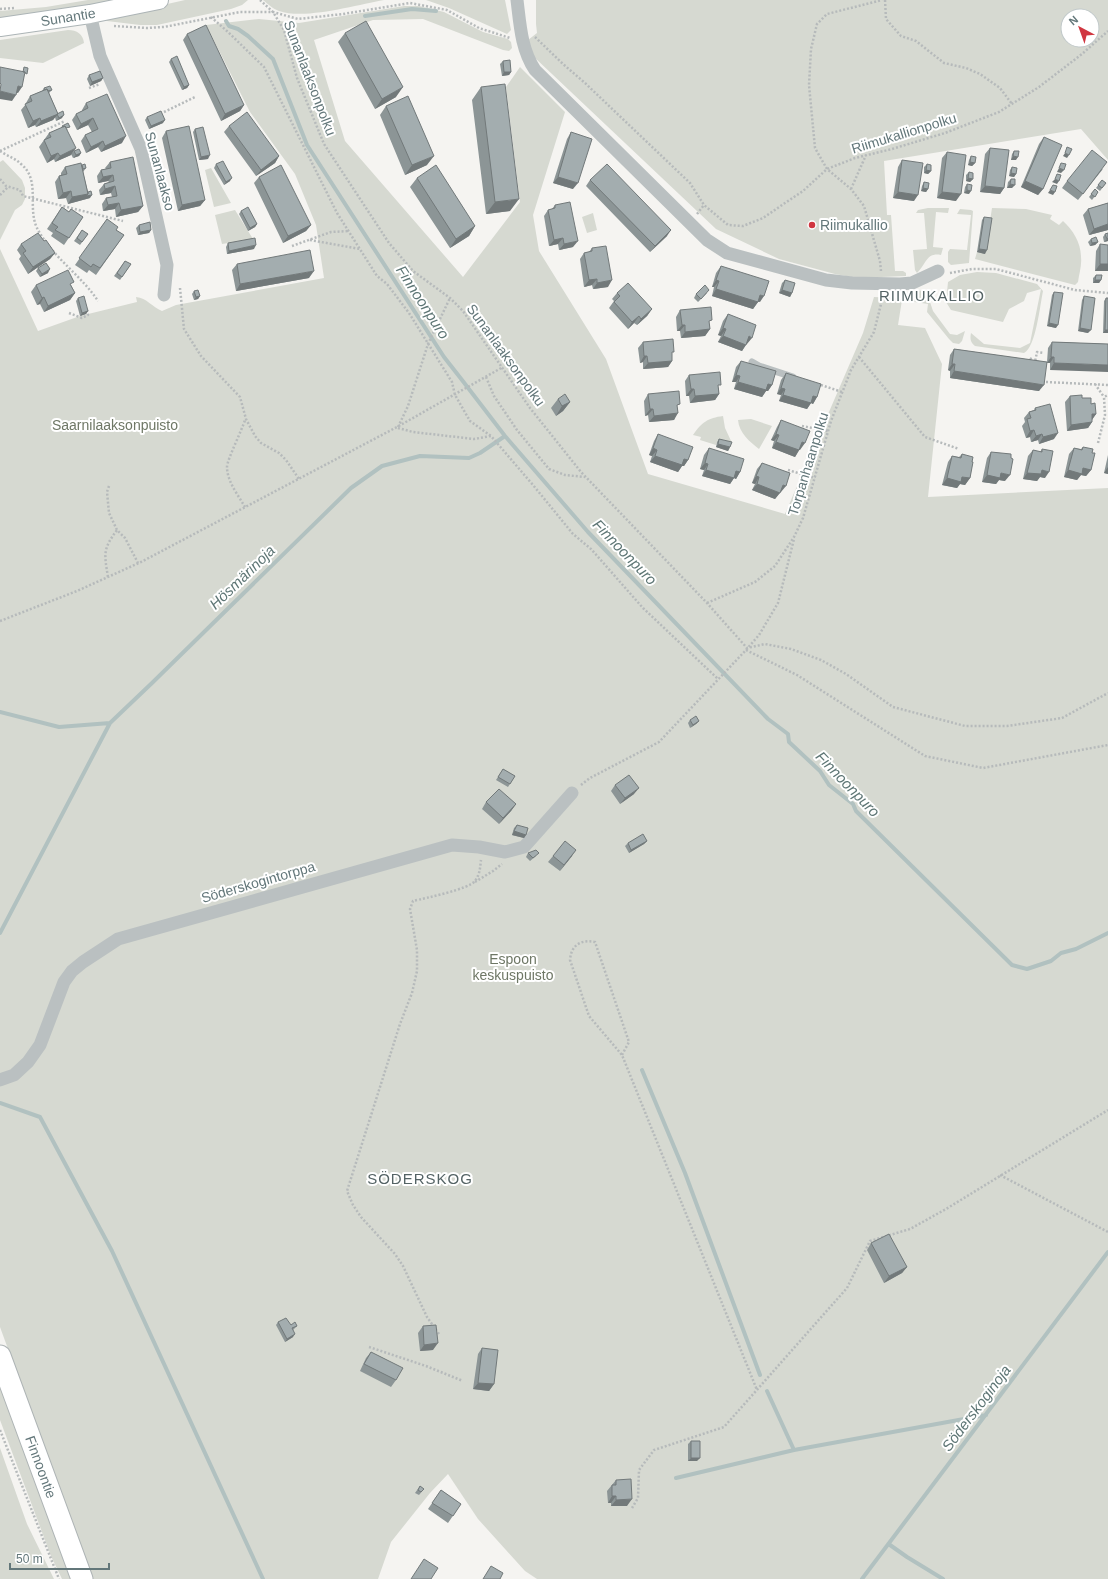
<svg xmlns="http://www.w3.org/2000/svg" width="1108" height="1579" viewBox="0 0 1108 1579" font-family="Helvetica,sans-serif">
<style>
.green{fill:#d6d9d1;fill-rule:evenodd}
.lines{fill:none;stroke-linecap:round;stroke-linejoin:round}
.stream{stroke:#b1c1c0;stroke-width:4}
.secondary-casing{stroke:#acb4b6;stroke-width:20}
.primary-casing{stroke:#aeb4b5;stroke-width:23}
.path{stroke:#b6babb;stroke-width:2.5;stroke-dasharray:2 2;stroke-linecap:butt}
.lane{stroke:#bac0c1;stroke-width:7}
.street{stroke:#bac0c1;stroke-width:13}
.secondary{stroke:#fff;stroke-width:18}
.primary{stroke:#fff;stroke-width:21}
.wall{fill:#8c9596}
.shaded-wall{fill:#72797a}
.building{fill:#a3adaf;stroke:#72797a}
.poi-dot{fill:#d03640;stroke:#fff;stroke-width:1.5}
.labels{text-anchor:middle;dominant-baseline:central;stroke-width:4;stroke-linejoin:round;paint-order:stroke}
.street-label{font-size:14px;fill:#63777a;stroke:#fff}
.poi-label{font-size:14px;fill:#63777a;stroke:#fff;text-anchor:start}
.park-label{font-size:14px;fill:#6e7765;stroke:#fff}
.neighbourhood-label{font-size:15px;letter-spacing:1px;fill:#546365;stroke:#fff}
.water-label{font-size:15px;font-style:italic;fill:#5e7675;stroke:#fff}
</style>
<rect width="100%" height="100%" fill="#f5f4f1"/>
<!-- green -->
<path class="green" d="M88 0H124L0 19V11L46 7Z
M185 0H248L242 5 231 9 157 25H140L107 21 104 19 110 17Z
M263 0H384C356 5 305 20 279 11 273 9 268 4 263 0Z
M426 0H505L511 30 507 34 449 8Z
M536 0H1108V160L1081 129 884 161 887 215H891L895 271H903L906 273V276L857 278 835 274 779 259 716 229 534 57 528 40 537 33 536 24ZM1068 16H1092V40H1068Z
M404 6H419L444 12 483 32 508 39 511 42 512 48 509 51 503 50 423 19 373 20 314 40 345 141 463 277 520 202 506 87 520 67 565 112 533 215 539 251 606 359 648 474 785 514 863 333 874 297 897 298 902 300 898 325 925 328 942 364 928 497 1108 488V1579H537L525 1571 478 1519 448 1474 430 1493 391 1542 378 1579H92L0 1327V249L38 331 80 316 137 302 136 297C147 298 152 307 162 311L176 305 324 278 316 225 295 174 250 112 206 25 259 19 299 23Z
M68 30C77 30 83 34 84 43L43 63 0 58V40Z
M3 160 22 180 25 188V199L22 205 15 210 0 240V162Z
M211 168 231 203 214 207 205 170Z
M928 208H949L948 213 936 212 933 247 943 248 941 255C926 252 926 265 917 273L915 270 913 250 927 249 924 213H916L918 210Z
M992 208 1026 209 1052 215 1050 219 1059 225 1063 221C1073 230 1081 243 1081 257 1082 265 1079 274 1078 282L1075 285 975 259 977 252 985 253Z
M960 209 971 210 973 211 969 263 951 265 948 262V252L950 249 967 250 971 215 957 214Z
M235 210 253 239 222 244 215 215Z
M593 213 597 230 587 233 582 217Z
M977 272 996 273 1037 284 1043 291C1040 305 1036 347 1024 353L975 346C970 342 970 339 971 333L984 344 1020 348 1030 343 1041 289 1027 293 1024 301 1009 309 1003 322 951 310 946 302 948 282 960 275Z
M926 290 933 311 950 334 957 335 965 331 962 341 959 344 953 343 949 339 927 312 928 304 908 301 906 297 910 292Z
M723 416 725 428 732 443 730 445 717 442 716 445 700 440 701 437 693 435C702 422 708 418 723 416Z
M751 419 772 426 759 449C750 442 739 433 738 420Z
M0 1374 31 1456 61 1554 73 1579H62L51 1556 0 1420Z
M0 1448 27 1524 54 1579H0Z"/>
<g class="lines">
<!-- stream -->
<path class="stream" d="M365 16 412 9 436 11
M226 21 229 26 238 29 248 36 273 59 307 145 444 357 462 380 505 436 588 532 768 719 788 734 789 742 820 771 829 785 853 804 856 811 1012 965 1027 969 1051 961 1061 953 1076 949 1108 933
M0 712 59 727 110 723 152 683 351 488 382 466 420 456 469 458 480 453 505 436
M0 933 110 723
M642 1070 685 1173 760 1375
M0 1103 40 1117 112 1251 263 1579
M767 1391 794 1450 986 1415
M676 1478 794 1450
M890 1545 907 1557 943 1579
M862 1579 1108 1252"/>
<defs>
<path id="secondary" d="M0 27 90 14 159 0"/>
<path id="primary" d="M0 1356 82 1579"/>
</defs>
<!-- secondary casing -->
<use href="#secondary" class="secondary-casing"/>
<!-- primary casing -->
<use href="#primary" class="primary-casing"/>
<!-- path -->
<path class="path" d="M260 0 273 12 284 30 297 78 324 144 389 243 413 271 450 298 463 311 530 408 581 472 707 603 747 648 765 644 791 649 821 660 846 674 893 707 965 726H1007L1062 718 1108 693
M885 0 886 19 901 36 916 41 944 63 966 68 980 74 1000 88 1012 104
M0 9 15 8
M211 17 228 32 264 67 337 213 377 276 387 284 409 313 452 382 455 395 470 421 491 436
M114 26 146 28 164 27 240 12H273L298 19 343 14 410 3 447 10 479 28 510 38
M535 37 563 64 585 83 690 183 704 205 728 225 743 226 763 218 785 203 803 191 827 169 855 158 892 149 945 133 999 112 1039 87 1082 54 1108 31
M89 88 100 84
M164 112 195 97
M0 151C7 156 15 158 21 164 41 180 27 207 37 228 51 256 82 276 98 301
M0 151 65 121
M0 179 6 186 20 190 23 196 123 221
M851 189 866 155
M0 195 8 187
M697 214 704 205
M310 240 360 249
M292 246 331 232 349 231
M881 271 880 261 864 206 851 189 827 169 815 148 809 85 811 49 817 24 827 14 882 0
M950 273 972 269H996L1075 290 1108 293
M180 288 184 329 201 356 240 397 246 419 255 436 261 443 279 453 286 460 299 479
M69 313 82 318 88 315 87 310
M859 357 925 437 959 449
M1030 358 1033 361 1035 362 1037 352 1044 353
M486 377 494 396 517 430 549 469 565 475 585 477
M1046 382 1108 385
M1095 384 1104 397
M821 385 842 392
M802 426 828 431
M398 427 408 406 428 344 450 298
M398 428 413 432 474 439 491 436 533 485 573 534 591 549 643 608 718 679
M1098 443 1105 415 1104 397 1108 395
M788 470 815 478
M109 486 107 492 109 513 117 530 125 538 138 563
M245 507C238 495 227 481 227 467 227 460 242 430 245 420
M108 577C104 553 103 549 117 530
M707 603 755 582 775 566 794 537 803 518 831 421 851 370 874 332 883 296
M0 621 77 591 141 562 397 427 503 367
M746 650 797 675 925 756 983 768 1108 745
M581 785 590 778 659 742 746 650 759 635 778 603 794 539
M475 882 493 871 502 864
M622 1055 629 1042 595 942C580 939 571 946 570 960L589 1016 622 1055 757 1390
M1000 1175 1108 1232
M439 1334 427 1317 403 1266 395 1254 361 1217 353 1205 347 1191 400 1024 412 993 417 971V950L410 909 413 901C426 898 469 889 475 881 480 874 480 868 481 860
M369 1347 426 1366 463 1381
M0 1430 59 1579
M632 1508 638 1498 639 1470 654 1450 724 1427 847 1288 870 1241 910 1229 946 1209 1108 1110"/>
<!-- lane -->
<path class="lane" d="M752 362 759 366 793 377"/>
<!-- street -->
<path class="street" d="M517 0C520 24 521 49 535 70L707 240 727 253 826 280 852 283 900 284 912 283 938 271
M90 14 100 56 141 149 167 265 164 295
M0 1080 14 1075 28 1062 40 1045 64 982 72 971 83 962 118 939 452 845 479 847 505 852 524 847 572 793"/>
<!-- secondary -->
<use href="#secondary" class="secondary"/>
<!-- primary -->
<use href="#primary" class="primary"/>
</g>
<!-- wall -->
<path class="wall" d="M345 33 396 97 375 109 338 42Z
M187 34 244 105 240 111 221 121 183 40Z
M171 59 189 85 187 88 182 90 169 62Z
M503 61 511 72 509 75 502 76 500 64Z
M89 75 103 78 101 81 90 86 87 79Z
M481 87 510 211 486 214 472 100Z
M44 88 52 90 49 93 58 114 62 118 56 121 55 117 53 120 36 127 35 125 28 128 21 110 26 104V103L30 96 42 91Z
M86 103 122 143 101 152 98 147 86 153 81 141 85 135 92 132 88 125 77 130 72 120 76 114 82 111V110Z
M386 106 427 165 405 175 380 115Z
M147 117 163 123 149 129 145 120Z
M62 126 68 130H67L71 155 55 162 54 159 47 163 39 147 49 133 61 128Z
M229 126 279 156 275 163 256 176 224 132Z
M195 129 208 159 199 160 193 132Z
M166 131 205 200 200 206 178 211 162 138Z
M571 132 573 189 553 183 567 139Z
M1044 137 1043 189 1038 195 1021 187 1039 144Z
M990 148 1004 188 1000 194 980 192 985 154Z
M74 151 81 153 79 156 73 158 71 154Z
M1014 151 1016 160H1011L1012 154Z
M947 152 956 201 937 198 942 158Z
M971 156 975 163 972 166 968 165 969 160Z
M902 160 914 201 893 198 898 167Z
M110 162 143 206 138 212 116 217 115 209 103 211 102 204 106 198 112 197 111 193 100 195 99 190 104 184 109 182 108 181 98 183 97 176 101 170 106 169 105 168Z
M216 164 230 181 224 185 214 168Z
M927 164 931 171 928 174 924 173V167Z
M82 165 86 168 83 172 88 192 90 198 68 204 66 198 58 199 55 182 59 176 61 175V173L65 167Z
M1012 167 1016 174 1014 177 1009 176 1010 170Z
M1103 169 1078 200 1062 188 1067 181Z
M969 172 973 179 970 182 966 181V175Z
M259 177 311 225 306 231 283 243 254 183Z
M417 178 475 226 469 236 450 248 410 187Z
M1011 179 1012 188H1007L1008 182Z
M590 180 667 236 650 252 586 186Z
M1102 180 1106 183 1100 191 1096 188Z
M924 182 928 189 926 192 921 191 922 186Z
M967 184 969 194 964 193 965 187Z
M1095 189 1098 192 1092 200 1089 197Z
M1108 203V230L1089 235 1083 215 1088 209Z
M555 205 573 247 559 250 558 244 549 246 544 216 548 210 552 209Z
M62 207 69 212 83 217 64 245 51 236 53 233 47 229Z
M241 211 257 224 255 227 248 231 239 214Z
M984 217 985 254 977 252 982 220Z
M107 219 116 230 124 235 96 275 89 270 87 273 75 265Z
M139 225 151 230 149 233 138 235 136 228Z
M82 230 88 234 80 245 74 241Z
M1105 234 1108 241 1104 242 1103 237Z
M1091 239 1098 242 1095 245 1090 246 1088 242Z
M44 241 55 253 50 259 28 274 19 259 21 256 17 250 21 244Z
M228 243 254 249 227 254 226 247Z
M1100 244 1108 271H1095L1096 251Z
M592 248 608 287 593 289 592 285 584 287 580 259 584 253 589 252Z
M125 261 131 264 120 280 114 276Z
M237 264 309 278 236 291 232 270Z
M721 266 760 302H758L753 309 712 296 714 287H712L716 273Z
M38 268 48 273 40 277 36 271Z
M1096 275 1101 280 1099 283H1093V278Z
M785 280 792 293 790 297 779 293 782 283Z
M36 285H71L75 293 70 300 44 312 40 304 37 305 31 292Z
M194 291 200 296 198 299 194 300 192 294Z
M1054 292 1056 328 1047 326 1052 295Z
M617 293 652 309 647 316 637 325 634 323 628 329 609 308 614 301 612 299Z
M707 293 698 302 694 298 696 294Z
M1084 296 1088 333 1078 331 1082 300Z
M78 298 88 311 86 314 80 316 76 301Z
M1106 298 1108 333H1103L1104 301Z
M680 310 709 324 710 329 705 336 681 338 680 331H677L676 317Z
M728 314 747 344H746L742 351 718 342 721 336 718 335 723 321Z
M643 342 672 355V361L668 367 643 369V362L640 363 638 348Z
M1052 342 1108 344 1050 370V363H1047L1039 391 950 378V371L948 370 950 355 954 349 1047 362 1048 348Z
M741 361 772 385 768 391H766L762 397 734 389 736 382H732L736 367Z
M786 373 817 397 813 404 811 403 807 409 779 401 781 395 777 394 781 380Z
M689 375 719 388V394L715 400 690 403 689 396H686L685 381Z
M648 394 678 408 674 420 649 422 648 415 645 416 644 401Z
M1070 396 1082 398 1091 404 1096 414 1092 420V422L1088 428 1067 431 1065 402Z
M558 399 570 402 563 411 556 416 551 408Z
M1035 408 1054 439 1039 444 1038 440 1031 442 1030 437 1026 438 1022 426 1025 422 1024 418 1029 412 1034 410Z
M781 420 800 450V449L795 457 772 448 774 441 771 440 777 427Z
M658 434 688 460 684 466H682L678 472 650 462 652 456 649 455 654 441Z
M719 439 730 447 728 451 716 447 717 442Z
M1083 447 1092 453 1091 470 1086 476 1081 475 1077 480 1064 477 1069 454 1074 448 1081 449Z
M709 448 740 472 736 479 734 478 730 484 702 476 704 470 700 469 704 455Z
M1042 449 1045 478 1040 477 1037 481 1023 479 1028 456 1033 450 1040 452Z
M991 452 1005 481 999 480 996 484 982 482 987 458Z
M962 454 972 462 970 478 965 485 960 484 957 488 942 485 948 462 952 456 959 457Z
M1108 455V474L1104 473Z
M762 463 781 492H780L775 499 752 490 755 484 752 483 757 469Z
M690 720 699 721 696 724 690 728 688 723Z
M503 769 515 776 508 787 496 780Z
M615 785 634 794 620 804 611 791Z
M486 802 516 804 511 811 499 824 482 809Z
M517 825 526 835 524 838 512 835 514 828Z
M647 841 644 844 629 853 625 846 628 843Z
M528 853 536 856 530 861 526 857Z
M553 856H572L560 871 548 862Z
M871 1243 907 1267 902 1273 884 1283 867 1250Z
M278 1322 291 1325 297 1326 293 1330V1337L285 1342 276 1325Z
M423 1326 433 1350 420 1351 418 1333Z
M482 1348 494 1384 489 1391 473 1389 478 1354Z
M371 1352 396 1380 391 1387 360 1371 366 1358Z
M691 1441 697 1461H688V1444Z
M616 1480 627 1506H611V1503H608L607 1491Z
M420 1486 424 1489 419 1495 415 1493Z
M441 1490 461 1504 448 1523 428 1509Z"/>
<!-- shaded-wall -->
<path class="shaded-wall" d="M504 72H511L509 75 502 76Z
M103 78 101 81 90 86 92 82Z
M189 85 187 88 182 90 184 87Z
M18 86 22 87 18 93 13 92Z
M403 87 396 97 375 109 382 99Z
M0 91 16 95 12 101 0 99Z
M244 105 240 111 221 121 225 114Z
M58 114 53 120 36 127 41 121Z
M64 115 62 118 56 121 59 118Z
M40 118 35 125 28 128 33 121Z
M93 118 88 125 77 130 81 124Z
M165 120 163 123 149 129 151 126Z
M126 136 122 143 101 152 105 146Z
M103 141 98 147 86 153 91 147Z
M76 148 71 155 55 162 60 156Z
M58 153 54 159 47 163 51 156Z
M81 153 79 156 73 158 76 155Z
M1065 153 1069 155 1067 158 1063 156Z
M210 155 208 159 199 160 201 157Z
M279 156 275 163 256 176 261 170Z
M434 156 427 165 405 175 412 165Z
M1013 156 1018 157 1016 160H1011Z
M970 162 975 163 972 166 968 165Z
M1059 168 1064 170 1061 173 1057 172Z
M926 170 931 171 928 174 924 173Z
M1011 173 1016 174 1014 177 1009 176Z
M113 175 108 181 98 183 103 177Z
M558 177 578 183 573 189 553 183Z
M232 178 230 181 224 185 226 182Z
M968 178 973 179 970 182 966 181Z
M1055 179 1059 181 1057 184 1052 182Z
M1025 181 1043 189 1038 195 1021 187Z
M1010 184 1015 185 1012 188H1007Z
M115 186 111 193 100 195 105 189Z
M985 186 1004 188 1000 194 980 192Z
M923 188 928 189 926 192 921 191Z
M967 190 971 191 969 194 964 193Z
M1050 190 1055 192 1053 195 1048 193Z
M71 191 66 198 58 199 63 193Z
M898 192 918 195 914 201 893 198Z
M942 192 961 194 956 201 937 198Z
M88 194 92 195 90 198 68 204 72 197Z
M519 199 510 211 486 214 495 202Z
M205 200 200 206 178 211 182 205Z
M119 203 115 209 103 211 108 205Z
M143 206 138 212 116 217 121 210Z
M257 224 255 227 248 231 250 228Z
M1108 224V230L1089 235 1094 229Z
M311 225 306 231 283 243 288 236Z
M475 226 469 236 450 248 456 239Z
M151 230 149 233 138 235 140 232Z
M671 230 667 236 650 252 655 246Z
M563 238 558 244 549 246 554 240Z
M1108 238V241L1104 242Z
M578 241 573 247 559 250 564 244Z
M1098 242 1095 245 1090 246 1092 243Z
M256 245 254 249 227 254 229 251Z
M979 249 987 250 985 254 977 252Z
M55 253 50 259 28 274 33 267Z
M1100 264H1108V271H1095Z
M50 269 48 273 40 277 42 274Z
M314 271 309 278 236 291 240 284Z
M597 279 592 285 584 287 589 280Z
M612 280 608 287 593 289 597 283Z
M716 280 719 281 714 287H712Z
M1095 280H1101L1099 283H1093Z
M716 289 758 302 753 309 712 296Z
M782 290 792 293 790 297 779 293Z
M75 293 70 300 44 312 48 306Z
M760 295 764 296 760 302 756 301Z
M200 296 198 299 194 300 196 297Z
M44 297 40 304 37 305 42 298Z
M652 309 647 316 637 325 641 319Z
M88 311 86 314 80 316 82 313Z
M639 316 634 323 628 329 632 322Z
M1049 323 1058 325 1056 328 1047 326Z
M682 325H685L680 331H677Z
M723 328 726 329 721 336 718 335Z
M1080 328 1091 330 1088 333 1078 331Z
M710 329 705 336 681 338 685 332Z
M1105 330H1108V333H1103Z
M723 336 746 345 742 351 718 342Z
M749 336 752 338 747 344 745 343Z
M644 356H647L643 362 640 363Z
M1051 357H1054L1050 363H1047Z
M672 361 668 367 643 369 648 363Z
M1054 363 1108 365V372L1050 370Z
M952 364H955L950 371 948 370Z
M954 371 1044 385 1039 391 950 378Z
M736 375 740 376 736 382H732Z
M738 382 768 384 772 385 768 391H766L762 397 734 389Z
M781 388 785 389 781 395 777 394Z
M691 389H694L689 396H686Z
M719 394 715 400 690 403 695 396Z
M783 395 813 396 817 397 813 404 811 403 807 409 779 401Z
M570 402 563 411 556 416 562 406Z
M650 409H653L648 415 645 416Z
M678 413 674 420 649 422 654 416Z
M1092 414H1096L1091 421Z
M1092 422 1088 428 1067 431 1071 425Z
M1034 430 1030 437 1026 438 1030 431Z
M1058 433 1054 439 1039 444 1043 437Z
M776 434 779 435 774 441 771 440Z
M1042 434 1038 440 1031 442 1036 436Z
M776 442 799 450 795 457 772 448Z
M802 442 805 443 800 450 798 449Z
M718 444 730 447 728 451 716 447Z
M653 448 657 450 652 456 649 455Z
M655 456 684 459 688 460 684 466H682L678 472 650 462Z
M705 463 708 464 704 470 700 469Z
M1108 467V474L1104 473Z
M1083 468 1091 470 1086 476 1081 475 1077 480 1064 477 1068 470Z
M706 470 736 471 740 472 736 479 734 478 730 484 702 476Z
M1042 470 1049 472 1045 478 1040 477 1037 481 1023 479 1027 473Z
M1001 473 1010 475 1005 481 999 480 996 484 982 482 987 475Z
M756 476 759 477 755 484 752 483Z
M962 477 970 478 965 485 960 484 957 488 942 485 947 478Z
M757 484 780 493 775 499 752 490Z
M783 485 786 486 781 492 779 491Z
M699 721 696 724 690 728 693 725Z
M639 788 634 794 620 804 625 798Z
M516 804 511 811 499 824 503 818Z
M514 831 526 835 524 838 512 835Z
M647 841 644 844 629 853 631 850Z
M576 850 572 856 560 871 564 865Z
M907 1267 902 1273 884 1283 889 1276Z
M295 1334 293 1337 285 1342 287 1339Z
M438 1343 433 1350 420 1351 424 1345Z
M478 1383 494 1384 489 1391 473 1389Z
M691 1458H700L697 1461H688Z
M612 1496H616L611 1503H608Z
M632 1499 627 1506H611L616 1500Z"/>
<!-- building -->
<path class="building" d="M366 21 403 87 382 99 345 33Z
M206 25 244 105 225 114 187 34Z
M177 56 189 85 184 87 171 59Z
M510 60 511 72H504L503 61Z
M0 67 25 72 22 87 18 86 16 95 0 91 1 84 0 83Z
M24 67 28 68 27 74 25 73V72H23Z
M100 71 103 78 92 82 89 75Z
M505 84 519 199 495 202 481 87Z
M50 86 52 90 48 91 47 89 45 90 44 88Z
M47 89 58 114 41 121 40 118 33 121 25 104 32 101 30 96Z
M107 94 126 136 105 146 103 141 91 147 85 135 98 129 93 118 81 124 76 114 88 108 86 103Z
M408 96 434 156 412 165 386 106Z
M63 111 64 115 59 118 57 114Z
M161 111 165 120 151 126 147 117Z
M247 112 279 156 261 170 229 126Z
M68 123 70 127 66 128 65 126 63 127 62 126Z
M65 126 76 148 60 156 58 153 51 156 44 140 51 137 49 133Z
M189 126 205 200 182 205 166 131Z
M203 127 210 155 201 157 195 129Z
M571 132 592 139 578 183 558 177Z
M1044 137 1062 145 1043 189 1025 181Z
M1067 147 1072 149 1069 155 1065 153Z
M990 148 1009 150 1004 188 985 186Z
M79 149 81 153 76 155 74 151Z
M1092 150 1107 162 1083 194 1067 181Z
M1014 151H1019L1018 157 1013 156Z
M947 152 966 155 961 194 942 192Z
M971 156 976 157 975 163 970 162Z
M133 157 143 206 121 210 119 203 108 205 106 198 117 196 115 186 105 189 104 184 114 181 113 175 103 177 101 170 111 168 110 162Z
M902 160 923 163 918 195 898 192Z
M223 161 232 178 226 182 216 164Z
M81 163 88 194 72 197 71 191 63 193 59 176 67 174 65 167Z
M1061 163 1066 164 1064 170 1059 168Z
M85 164 86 168 83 169 82 165Z
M607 164 671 230 655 246 590 180Z
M927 164 931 165V171L926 170Z
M281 165 311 225 288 236 259 177Z
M436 165 475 226 456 239 417 178Z
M1012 167 1017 168 1016 174 1011 173Z
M969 172 973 173V179L968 178Z
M1057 174 1061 175 1059 181 1055 179Z
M1011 179H1015V185L1010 184Z
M1102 180 1106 183 1102 188 1098 185Z
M924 182 929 183 928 189 923 188Z
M967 184 972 185 971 191 967 190Z
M1053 185 1057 186 1055 192 1050 190Z
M1095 189 1098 192 1095 197 1091 194Z
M91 191 92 195 86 196 88 194V192Z
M570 202 578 241 564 244 563 238 554 240 548 210 555 208V205Z
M1108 203V224L1094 229 1088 209Z
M62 207 69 212 71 209 83 217 69 238 55 230 58 227 52 223Z
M248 207 257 224 250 228 241 211Z
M984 217 992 218 987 250 979 249Z
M107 219 118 227 116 230 124 235 100 268 93 264 91 267 79 258Z
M150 222 151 230 140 232 139 225Z
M82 230 88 234 82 242 77 238Z
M38 233 44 241 46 240 55 253 33 267 23 253 26 251 21 244Z
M1108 233V238L1107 239 1105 234Z
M1096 237 1098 242 1092 243 1091 239Z
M255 238 256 245 229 251 228 243Z
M1100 244 1108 245V264H1100Z
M606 246 612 280 597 283V279L589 280 584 253 592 251V248Z
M310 250 314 271 240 284 237 264Z
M125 261 131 264 122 277 117 273Z
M46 263 50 269 42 274 38 268Z
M721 266 769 281 764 296 760 295 758 302 716 289 719 281 716 280Z
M68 270 74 282 70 284 75 293 48 306 44 297 42 298 36 285Z
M1096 275H1102L1101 280H1095Z
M785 280 795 283 792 293 782 290Z
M628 283 652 309 641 319 639 316 632 322 614 302 620 296 617 293Z
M705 285 709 290 701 299 696 294Z
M198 290 200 296 196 297 194 291Z
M1054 292 1063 293 1058 325 1049 323Z
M84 296 88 311 82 313 78 298Z
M1084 296 1095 298 1091 330 1080 328Z
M1106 298H1108V330H1105Z
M711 307 712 320 709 321 710 329 685 332V325H682L680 310Z
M728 314 756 325 752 338 749 336 746 345 723 336 726 329 723 328Z
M673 339 674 352H672V361L648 363 647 356H644L643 342Z
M1052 342 1108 344V365L1054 363V357H1051Z
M954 349 1047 362 1044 385 954 371 955 364H952Z
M741 361 776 371 772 385 768 384 766 390 738 382 740 376 736 375Z
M720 372 721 385H718L719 394 695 396 694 389H691L689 375Z
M786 373 821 384 817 397 813 396 811 403 783 395 785 389 781 388Z
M679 391 680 404 677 405 678 413 654 416 653 409H650L648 394Z
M565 394 570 402 562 406 558 399Z
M1082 395V398H1091V404L1095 403 1096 414H1092V422L1071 425 1070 396Z
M1050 404 1058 433 1043 437 1042 434 1036 436 1034 430 1030 431 1027 419 1031 418 1029 412 1036 410 1035 408Z
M781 420 810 431 805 443 802 442 799 450 776 442 779 435 776 434Z
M658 434 693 447 688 460 684 459 682 465 655 456 657 450 653 448Z
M719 439 732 442 730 447 718 444Z
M1083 447 1093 449 1092 453H1095L1091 470 1083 468 1082 474 1068 470 1074 448 1082 450Z
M709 448 744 459 740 472 736 471 734 478 706 470 708 464 705 463Z
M1042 449 1053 451 1049 472 1042 470 1041 474 1027 473 1033 450 1042 452Z
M991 452 1011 454V458L1013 459 1010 475 1001 473 1000 478 987 475Z
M962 454 973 457 972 462H973L970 478 962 477 961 482 947 478 952 456 961 458Z
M762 463 790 473 786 486 783 485 780 493 757 484 759 477 756 476Z
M696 716 699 721 693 725 690 720Z
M503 769 515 776 510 784 498 777Z
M629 775 639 788 625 798 615 785Z
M499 789 516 804 503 818 486 802Z
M517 825 528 828 526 835 514 831Z
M643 834 647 841 631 850 628 843Z
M565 841 576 850 564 865 553 856Z
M536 850 539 853 533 858 528 853Z
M889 1234 907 1267 889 1276 871 1243Z
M286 1318 291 1325 295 1322 297 1326 292 1328 295 1334 287 1339 278 1322Z
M436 1325 438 1343 424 1345 423 1326Z
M482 1348 498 1350 494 1384 478 1383Z
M371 1352 403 1368 396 1380 364 1364Z
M691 1441H700V1458H691Z
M631 1479 632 1499 616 1500V1496H612V1485H616V1480Z
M420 1486 424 1489 421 1492 418 1490Z
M441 1490 461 1504 453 1516 432 1503Z
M424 1559 438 1568 431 1579H411Z
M491 1566 503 1573 500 1579H483Z"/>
<!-- markers -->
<circle class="poi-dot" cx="812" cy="225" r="4"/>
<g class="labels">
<!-- street labels -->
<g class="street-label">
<text transform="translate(68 17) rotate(-9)">Sunantie</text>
<text transform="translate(310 78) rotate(69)">Sunanlaaksonpolku</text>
<text transform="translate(904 133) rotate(-17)">Riimukallionpolku</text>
<text transform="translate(160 171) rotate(75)">Sunanlaakso</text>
<text transform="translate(506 355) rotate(54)">Sunanlaaksonpolku</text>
<text transform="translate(808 464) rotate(-73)">Torpanhaanpolku</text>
<text transform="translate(258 882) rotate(-16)">Söderskogintorppa</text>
<text transform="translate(41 1467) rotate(70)">Finnoontie</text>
</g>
<!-- poi labels -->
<g class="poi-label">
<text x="820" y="225">Riimukallio</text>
</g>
<!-- park labels -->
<g class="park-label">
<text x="115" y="425">Saarnilaaksonpuisto</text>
<text x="513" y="959">Espoon<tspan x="513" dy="16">keskuspuisto</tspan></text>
</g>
<!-- neighbourhood labels -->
<g class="neighbourhood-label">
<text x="932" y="295">RIIMUKALLIO</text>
<text x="420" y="1178">SÖDERSKOG</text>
</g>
<!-- water labels -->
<g class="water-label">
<text transform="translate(423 302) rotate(57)">Finnoonpuro</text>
<text transform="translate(625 552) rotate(46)">Finnoonpuro</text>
<text transform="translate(242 577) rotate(-44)">Hösmärinoja</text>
<text transform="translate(848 784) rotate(46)">Finnoonpuro</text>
<text transform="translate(976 1408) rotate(-53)">Söderskoginoja</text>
</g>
</g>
<!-- north arrow -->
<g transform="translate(1080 28) rotate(319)"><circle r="19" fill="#ffffff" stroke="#c1c9ca"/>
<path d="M0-3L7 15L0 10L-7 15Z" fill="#d03640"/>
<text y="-6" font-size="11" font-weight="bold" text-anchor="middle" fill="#63777a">N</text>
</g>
<!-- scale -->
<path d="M10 1563v6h99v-6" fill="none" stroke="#63777a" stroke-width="2"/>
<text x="16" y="1563" font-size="12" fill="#63777a" stroke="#ffffff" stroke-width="3" paint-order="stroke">50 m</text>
</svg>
